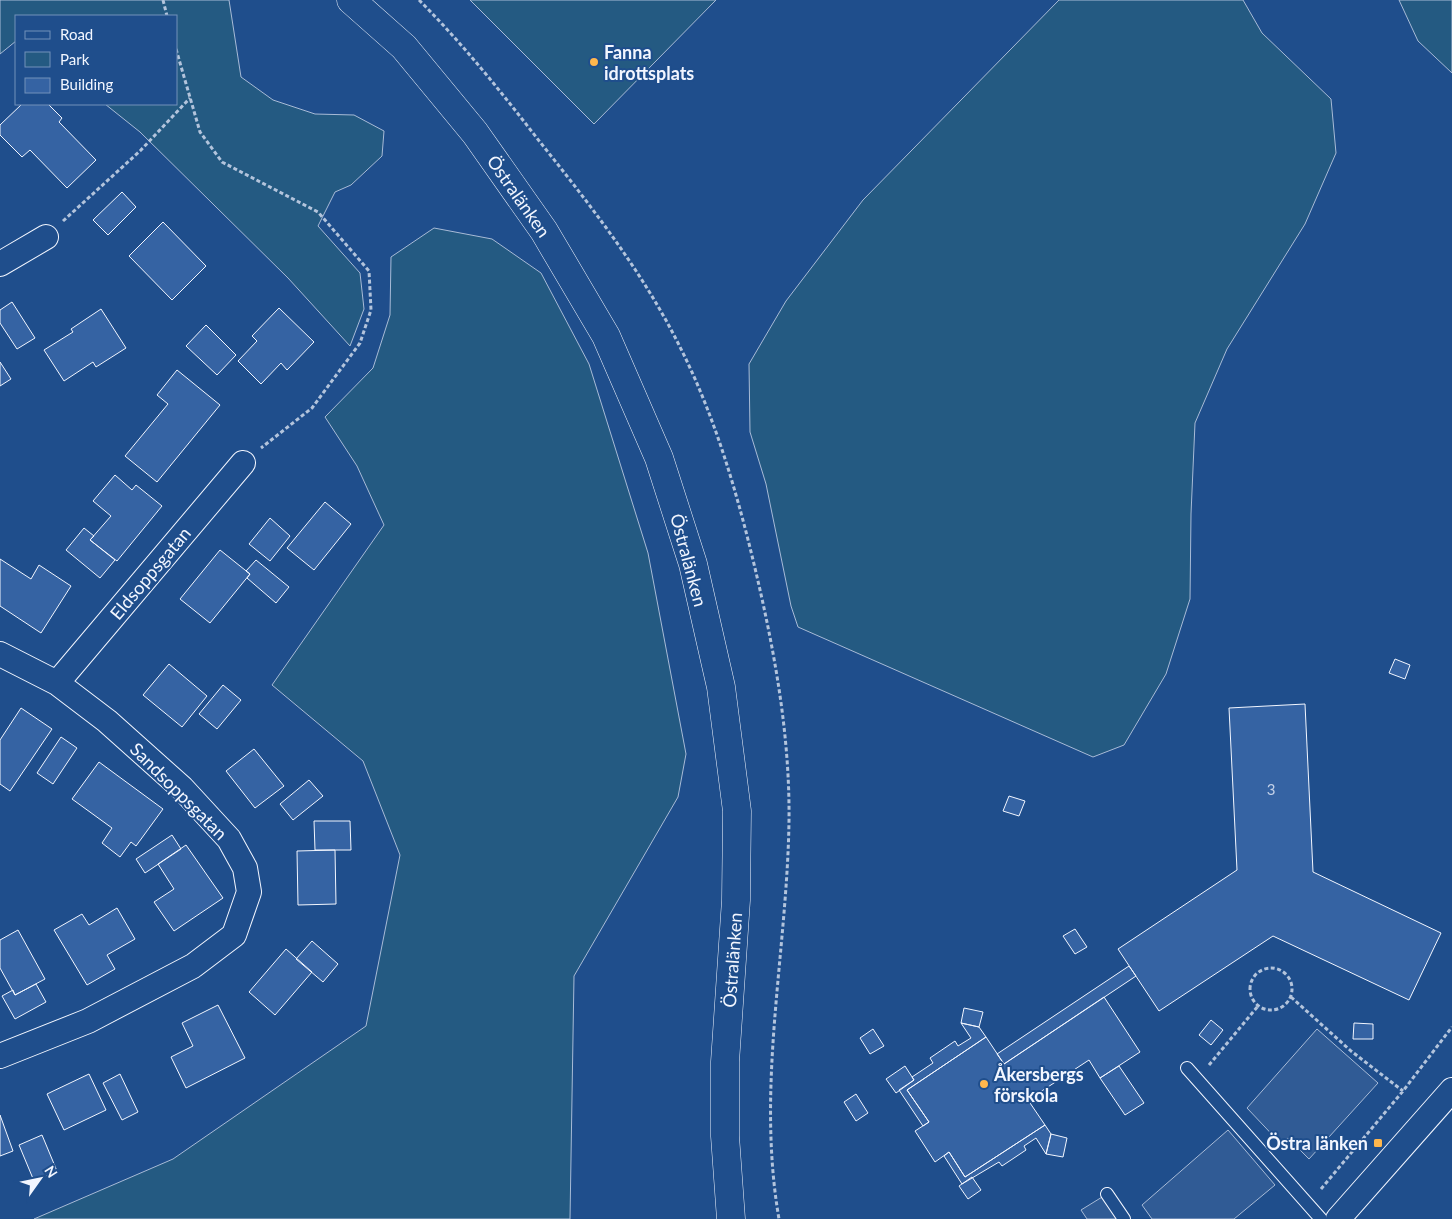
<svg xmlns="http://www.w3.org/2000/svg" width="1452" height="1219" viewBox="0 0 1452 1219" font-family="Lato,sans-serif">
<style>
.green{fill:#245a82;stroke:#a8bbd7}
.parking{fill:#305b95;stroke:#a8bbd7}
.building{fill:#3563a3;stroke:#f2f6ff}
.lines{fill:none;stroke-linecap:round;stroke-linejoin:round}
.lane-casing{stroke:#f2f6ff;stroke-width:14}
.street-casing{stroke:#f2f6ff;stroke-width:26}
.secondary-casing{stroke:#f2f6ff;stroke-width:29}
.path{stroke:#b3c4dc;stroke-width:3;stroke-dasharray:4 2.5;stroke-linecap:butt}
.lane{stroke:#1f4e8c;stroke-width:12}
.street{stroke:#1f4e8c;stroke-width:24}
.secondary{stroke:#1f4e8c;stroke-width:28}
.poi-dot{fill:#ffb74d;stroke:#1f4e8c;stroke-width:2}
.labels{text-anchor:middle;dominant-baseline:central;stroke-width:4;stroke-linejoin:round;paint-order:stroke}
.number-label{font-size:15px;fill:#c3d1e8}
.poi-label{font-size:18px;font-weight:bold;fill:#f2f6ff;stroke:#1f4e8c;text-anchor:start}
.street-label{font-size:18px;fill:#f2f6ff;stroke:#1f4e8c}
</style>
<rect width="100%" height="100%" fill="#1f4e8c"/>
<!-- green -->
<path class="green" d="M0 0H229L241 77 273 100 315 114 354 115 384 131 382 156 351 185 335 192 318 226 360 273 364 309 350 346 288 278 140 132 105 104H176V16H16V41L0 54Z
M470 0H716L594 124Z
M1059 0H1243L1262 33 1331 99 1336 153 1305 224 1227 349 1195 423 1191 514 1190 599 1166 674 1124 745 1093 757 798 627 791 606 766 484 750 432 749 364 786 301 863 200Z
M1399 0H1452V73L1418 41Z
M434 228 492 239 541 273 589 364 648 553 686 754 678 797 574 976 570 1219H34L173 1159 366 1026 400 855 363 761 272 685 384 525 357 466 325 417 373 368 390 315 391 257Z"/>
<!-- parking -->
<path class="parking" d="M1317 1029 1378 1083 1309 1159 1288 1138 1281 1144 1247 1108Z
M1228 1130 1275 1185 1234 1219H1152L1142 1205Z
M1107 1194 1124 1219H1087L1081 1210Z"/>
<!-- building -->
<path class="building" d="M22 104H48L62 118 59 122 96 160 67 188 30 150 22 157 0 135V125Z
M122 192 136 207 108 235 93 220Z
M163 222 206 266 172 300 129 256Z
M12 302 35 338 17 349 0 323V310Z
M279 308 314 342 287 370 281 363 261 384 238 361 257 341 252 336Z
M101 309 126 348 96 367 93 362 64 381 44 350 73 332 71 329Z
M206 325 236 355 217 375 186 346Z
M0 362 11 379 0 386Z
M177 370 220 405 157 482 125 456 168 404 157 395Z
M115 475 132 490 136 485 162 506 117 561 90 540 111 516 93 501Z
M325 502 351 524 314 570 287 548Z
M270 518 290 536 270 561 249 544Z
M84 528 94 536 90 540 115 560 100 578 66 550Z
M220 550 250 574 210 623 180 599Z
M0 559 31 579 39 565 71 586 41 633 0 606Z
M256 560 289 587 276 603 247 578 250 574 246 571Z
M1395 659 1410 665 1405 679 1389 673Z
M169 664 207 696 182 727 143 695Z
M223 685 241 700 217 729 199 714Z
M1305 704 1313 872 1441 933 1409 1000 1273 936 1159 1011 1118 949 1237 870 1229 708Z
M21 708 52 729 10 791 0 784V740Z
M61 737 77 748 53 784 37 773Z
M254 749 284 786 255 808 226 771Z
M99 762 163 809 136 846 131 842 120 857 102 843 112 828 72 799Z
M309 780 323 796 293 820 280 804Z
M1009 796 1025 801 1019 816 1003 811Z
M314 821H350L351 850H315Z
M172 835 181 849 145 873 136 859Z
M186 845 223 898 174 931 154 902 174 889 158 864Z
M335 850 336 904 298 905 297 851Z
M117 908 135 939 107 955 115 969 87 985 54 930 82 914 89 925Z
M1075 929 1087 947 1075 954 1063 936Z
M18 930 45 979 15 995 0 968V940Z
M312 941 338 964 323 982 296 959Z
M286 949 312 972 275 1015 249 992Z
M1129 966 1136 976 1004 1064 997 1054Z
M36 984 46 1002 15 1019 2 996 13 990 15 995Z
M1104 997 1140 1052 1100 1078 1089 1060 1028 1100 1045 1125 965 1177 949 1152 935 1162 915 1131 929 1122 907 1090 986 1037 1004 1064Z
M218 1005 245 1058 186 1088 171 1057 193 1046 182 1023Z
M964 1008 983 1012 979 1027 961 1023Z
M1211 1020 1223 1030 1211 1045 1199 1035Z
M961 1023 979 1027 986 1037 907 1090 929 1122 923 1126 899 1090 914 1080 912 1077 933 1063 930 1058 955 1041 958 1046 971 1038Z
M1354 1023 1373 1024V1039H1353Z
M873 1029 884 1046 870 1054 860 1038Z
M905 1066 914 1080 896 1093 886 1079Z
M1119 1066 1144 1103 1125 1115 1100 1078Z
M89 1074 106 1110 64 1130 47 1094Z
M120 1074 138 1112 122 1120 103 1083Z
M856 1094 868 1113 856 1121 844 1102Z
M0 1115 13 1151 0 1156Z
M1045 1125 1051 1134 1046 1154 1036 1138 1024 1146 1026 1150 1002 1166 999 1162 962 1184 944 1156 949 1152 965 1177Z
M1051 1134 1067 1138 1063 1157 1046 1154Z
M42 1135 57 1171 34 1181 19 1145Z
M972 1177 981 1190 968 1199 959 1186Z"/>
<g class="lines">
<defs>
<path id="lane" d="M1187 1068 1321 1219
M1107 1194 1124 1219"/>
<path id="street" d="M0 264 46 237
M0 654 57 683 107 721 182 788 229 839 245 868 249 892 234 935 193 966 88 1021 0 1056
M57 683 243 463
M1338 1219 1452 1090"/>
<path id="secondary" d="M351 0 404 47 475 133 544 231 606 336 659 458 693 564 721 687 737 811 736 900 725 1062V1136L731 1219"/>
</defs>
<!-- lane casing -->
<use href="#lane" class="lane-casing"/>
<!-- street casing -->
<use href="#street" class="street-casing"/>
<!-- secondary casing -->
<use href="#secondary" class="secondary-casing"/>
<!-- path -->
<path class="path" d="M163 0 167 16
M419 0C463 44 502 93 540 142 591 206 642 271 679 345 714 414 736 489 754 564 774 648 790 734 789 821 787 954 756 1086 779 1219
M176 49 200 132 222 162 318 212 369 271 371 310 360 343 312 408 261 448
M63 221 140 151 190 98
M1250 989a21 21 0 1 1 42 0a21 21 0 1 1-42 0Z
M1291 997 1351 1051 1403 1091
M1209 1065 1258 1006
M1321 1189 1403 1091 1452 1027"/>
<!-- lane -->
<use href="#lane" class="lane"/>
<!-- street -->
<use href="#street" class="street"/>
<!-- secondary -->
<use href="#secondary" class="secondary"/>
</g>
<!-- markers -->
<g class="poi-dot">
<circle cx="594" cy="62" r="5"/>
<circle cx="984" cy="1084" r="5"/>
<rect x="1373" y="1138" width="10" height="10" rx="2.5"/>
</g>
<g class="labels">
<!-- number labels -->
<g class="number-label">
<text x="1271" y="789">3</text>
</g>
<!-- poi labels -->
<g class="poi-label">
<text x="604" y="52">Fanna<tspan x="604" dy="21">idrottsplats</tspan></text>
<text x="994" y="1074">Åkersbergs<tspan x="994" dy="21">förskola</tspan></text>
<text x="1368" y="1143" text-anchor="end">Östra länken</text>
</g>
<!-- street labels -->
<g class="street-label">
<text transform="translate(519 196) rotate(55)">Östralänken</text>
<text transform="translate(689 560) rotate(75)">Östralänken</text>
<text transform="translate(150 573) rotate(-50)">Eldsoppsgatan</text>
<text transform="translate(179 791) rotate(45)">Sandsoppsgatan</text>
<text transform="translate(732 960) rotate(-86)">Östralänken</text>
</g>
</g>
<!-- legend -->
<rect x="15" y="15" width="162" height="90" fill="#1f4e8c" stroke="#7391ba"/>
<rect x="25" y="31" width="25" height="8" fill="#1f4e8c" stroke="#7391ba"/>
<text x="60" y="40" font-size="15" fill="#f2f6ff">Road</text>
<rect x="25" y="52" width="25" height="15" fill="#245a82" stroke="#7391ba"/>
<text x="60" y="65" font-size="15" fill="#f2f6ff">Park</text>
<rect x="25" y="78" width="25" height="15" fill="#3563a3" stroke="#7391ba"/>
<text x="60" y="90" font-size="15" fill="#f2f6ff">Building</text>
<!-- north arrow -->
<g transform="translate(40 1179) rotate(57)" stroke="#1f4e8c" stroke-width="4" paint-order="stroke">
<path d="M0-4L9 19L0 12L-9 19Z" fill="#f2f6ff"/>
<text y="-8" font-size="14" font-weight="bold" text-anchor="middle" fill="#f2f6ff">N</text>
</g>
</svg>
